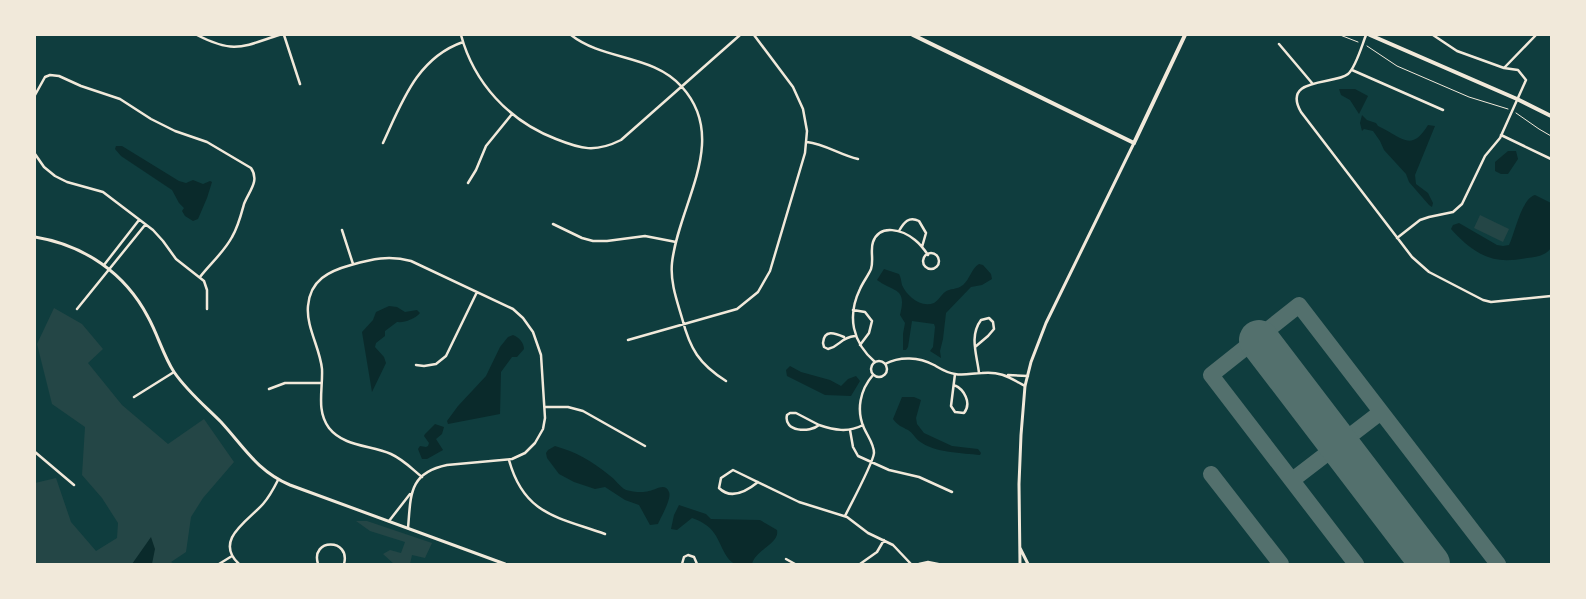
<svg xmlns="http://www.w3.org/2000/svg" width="1586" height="599" viewBox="0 0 1586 599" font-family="Roboto,sans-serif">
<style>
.green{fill:#244646}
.water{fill:#0a2a2b}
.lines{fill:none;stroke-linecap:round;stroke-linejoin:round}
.taxiway{stroke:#53706d;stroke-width:16}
.runway{stroke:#53706d;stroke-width:40}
.path{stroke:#f1e9da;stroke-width:1}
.minor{stroke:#f1e9da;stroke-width:2.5}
.tertiary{stroke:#f1e9da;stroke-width:3}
.secondary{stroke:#f1e9da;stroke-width:4}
</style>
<rect width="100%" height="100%" fill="#0f3d3e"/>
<!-- green -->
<path class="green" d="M1480 215 1509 229 1503 242 1474 228Z
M54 308 82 324 103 349 88 363 122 405 168 444 204 419 234 462 203 498 191 517 186 552 171 562 175 564H35V483L56 478 71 522 96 551 117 538 118 523 102 498 82 475 85 427 52 404 37 344Z
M356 521H367L432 543 425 558 412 555 410 564H394L383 554 390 550 401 553 405 542 370 531Z"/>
<!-- water -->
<path class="water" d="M1339 89H1355L1368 96 1359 114 1350 100 1341 95Z
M1362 115 1367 120 1376 123 1378 126C1402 137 1411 153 1428 125L1435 126 1415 175 1416 184 1428 193 1433 203 1432 207 1429 205 1409 182 1406 174 1384 150 1380 141 1373 131 1364 129 1362 131 1360 123Z
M116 146H122L179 181 186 183 193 180 203 184 210 181 212 182 207 198 198 219 193 221 185 216 182 211 184 208 179 203 172 190 121 156 115 149Z
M1508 151H1516L1518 159 1508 174H1501L1495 171V162Z
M1535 195 1551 203V248C1545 256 1536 257 1527 258 1500 263 1486 260 1465 243 1460 238 1455 234 1451 229L1453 225 1459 223 1497 245 1503 246 1509 245C1515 233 1521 199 1535 195Z
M979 264 983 265 991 274 992 279 982 285 971 287 946 313 943 339 940 351 941 358 930 351 933 347 935 327 934 324 912 321 908 347 906 350H903V334L905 323 900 315C907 287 895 293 877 280L884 269 899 274C901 277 901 281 902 285 907 296 920 308 934 303 938 301 941 295 945 292 950 288 957 290 963 285 970 279 971 269 979 264Z
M389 306 397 307 405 312 417 310 420 313C415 319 404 323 397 322L385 331V336L376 343 375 347 384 357 386 363 372 392 362 332 373 320 376 312Z
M513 335C519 337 524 343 524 349L517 357H512L501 372 500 414 448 424 447 421 458 406 486 376 500 347 508 337Z
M790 366 801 372 830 380 841 386 848 379 856 376 860 381 851 396 825 395 787 376 786 370Z
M902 397H914L921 400 916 418 917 424 924 433 952 446 978 449 981 453 980 455C963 453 934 453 919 441 915 438 913 433 908 430 902 427 897 425 893 419Z
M435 424 444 427 442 434 436 439 443 450 427 459H422L418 449 420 446 426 447 428 446 429 443 424 436 425 434Z
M555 446C576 452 592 461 609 475 615 479 620 487 626 490 633 492 643 493 649 491 656 490 665 482 669 492 672 498 661 517 658 524L650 525 639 505 625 500 605 487 595 489 574 482 559 474 547 458 546 453 548 450Z
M679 505 706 514 711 519 760 520 777 530C780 544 756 549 752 564 747 564 740 565 736 564 725 561 721 542 714 533 710 526 699 520 692 518L677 530 671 529 674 515Z
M151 537 155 549 152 564H132Z"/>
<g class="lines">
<!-- taxiway -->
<path class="taxiway" d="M1211 474 1281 564
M1295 478 1381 412
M1356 564 1211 375 1299 305 1498 564"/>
<!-- runway -->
<path class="runway" d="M1259 340 1430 564"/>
<!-- path -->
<path class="path" d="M1340 35 1358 42
M1367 46 1397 66 1469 97 1508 109
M1516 113 1539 129 1551 136"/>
<!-- minor -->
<path class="minor" d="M197 35C234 54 242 47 279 35
M284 35 300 84
M461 35C474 83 509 121 556 139 581 149 595 153 621 140L740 35
M571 35C604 61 653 54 682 87 730 140 678 205 672 263 670 282 677 301 682 318 690 349 699 364 726 381
M1366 35C1362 45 1356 67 1348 74 1335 85 1281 77 1301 112L1412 257 1429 272 1483 300 1491 302 1551 296
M1433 35 1457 51 1504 68 1536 35
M1279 44 1312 83
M1352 70 1443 110
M35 95 45 77 50 75 59 76 81 86 120 99 151 119 175 131 207 142 251 168C260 181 249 191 244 204 241 215 238 227 232 237 224 252 210 264 200 277
M1501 135 1551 159
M807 142C825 144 840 155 858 159
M383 143C402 102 417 58 463 42
M35 154 44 167 55 176 67 182 103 192 153 230 163 241 176 259 204 281 207 290V309
M468 183 476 170 486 146 512 114
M553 224 582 238 593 241H607L645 236 676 242
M342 230 353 264
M899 231C904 222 909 216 919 221L926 233 922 247
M1397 238 1420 220 1429 217 1453 212 1462 204 1485 156 1500 138 1526 80 1518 70 1504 68
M923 261a8 8 0 1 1 16 0a8 8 0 1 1-16 0Z
M104 265 139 220
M77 309 145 225
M853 310 865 312 872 321 869 333 860 345
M844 337C835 333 824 329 823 343L824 347 828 349C841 346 839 338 855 336
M628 340 737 309 758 292 770 271 805 153 807 131 803 109 793 87 754 35
M975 347 988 336 994 329 993 322 989 318 981 320C969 336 977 355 979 373
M871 369a8 8 0 1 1 16 0a8 8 0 1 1-16 0Z
M875 362C852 342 847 316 860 289 863 282 868 276 871 269 874 260 870 250 873 242 880 223 903 230 915 240 920 244 924 249 928 255
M885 364C900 356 919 357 934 365 941 369 947 373 955 374 964 376 973 373 982 373 1001 371 1010 378 1025 386
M416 365 424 366 436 364 446 356 477 292
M1008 375 1028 376
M954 385C964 389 972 403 964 413L955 412 951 406 955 374
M269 389 285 383H321
M134 397 174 372
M545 407H568L583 411 645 446
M790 413H796L819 425C810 433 783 432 787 415Z
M819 425C834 430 848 433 863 425
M850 430 853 447 858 456 889 470 919 477 952 492
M35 452 74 485
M509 460C524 515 558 517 605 534
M758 482C747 491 731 500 719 488L721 478 733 470 799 502 847 517 868 533 893 545 911 564
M845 516C851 504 873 463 874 453 874 444 868 437 864 428 856 410 860 390 873 375
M389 521 410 494
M408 528C411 496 408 473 447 465L512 459 525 453 535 443 543 429 545 418 541 355 533 332 523 318 513 309 411 261C389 255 372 259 351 265 329 271 310 280 308 306 306 327 320 348 322 369 323 389 316 411 329 428 344 447 371 445 391 454 404 460 412 469 422 477
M786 559 795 564
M219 564 232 556
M239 564C213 540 249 520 263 504 270 496 274 488 278 480
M318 564C310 538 351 538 344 564
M682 564 684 557 688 555 694 557 697 564
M860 564 877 552 884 540
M919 564 928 562 938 564"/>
<!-- tertiary -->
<path class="tertiary" d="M35 237C84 245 125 273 148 317 158 335 163 355 174 372 187 391 205 406 221 422 244 447 257 471 290 485L505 564
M1020 548 1028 564
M1020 564 1019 484 1021 435 1025 386 1031 362 1046 323 1134 143"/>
<!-- secondary -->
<path class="secondary" d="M913 35 1134 143 1185 35
M1370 35 1517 99 1551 116"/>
</g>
<!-- border -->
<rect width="1586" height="599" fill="none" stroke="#f1e9da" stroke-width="72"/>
</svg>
